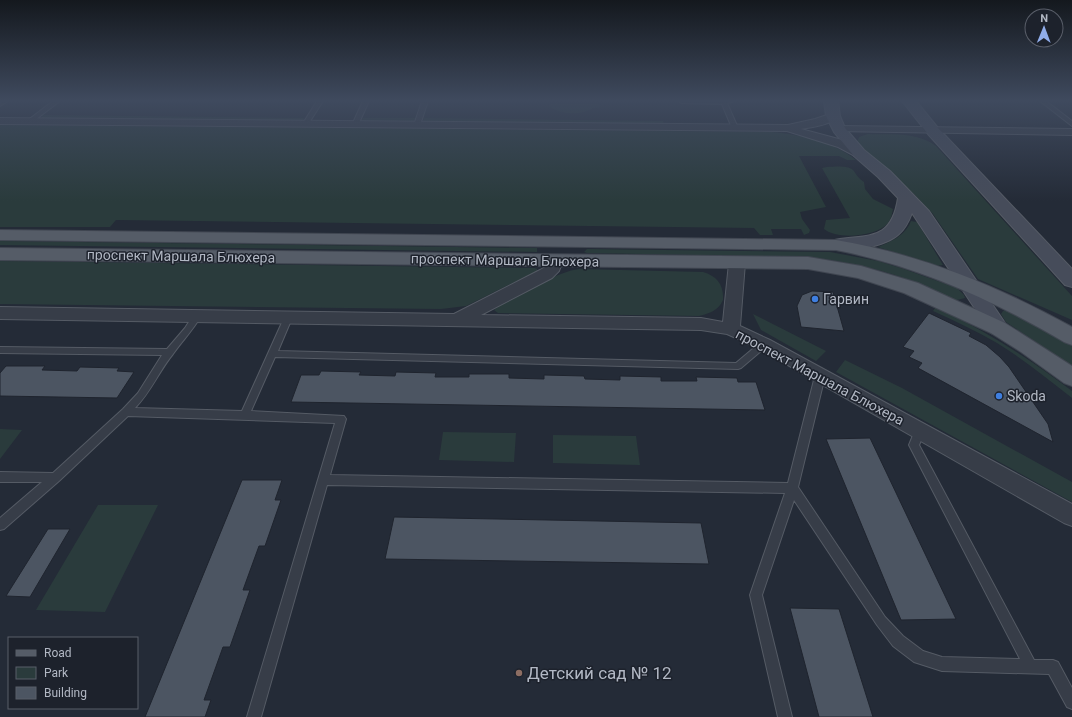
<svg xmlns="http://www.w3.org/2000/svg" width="1072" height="717" viewBox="0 0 1072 717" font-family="Roboto,sans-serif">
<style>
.green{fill:#2a3b3c}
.building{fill:#4c5562;stroke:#1f242e}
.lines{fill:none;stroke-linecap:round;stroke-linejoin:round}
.lane-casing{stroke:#555b65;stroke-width:2}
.street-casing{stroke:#555b65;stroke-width:2}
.secondary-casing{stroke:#555b65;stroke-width:2}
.primary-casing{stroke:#404651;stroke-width:2}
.lane{fill:#373d48;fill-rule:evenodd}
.street{fill:#373d48;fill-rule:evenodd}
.secondary{fill:#464c5a;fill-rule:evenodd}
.primary{fill:#555c67;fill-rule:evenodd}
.shop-dot{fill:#3f7fe0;stroke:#1d222c;stroke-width:1.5}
.education-dot{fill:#8d6e63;stroke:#1d222c;stroke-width:1.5}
.labels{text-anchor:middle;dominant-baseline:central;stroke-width:3;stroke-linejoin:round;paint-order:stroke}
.street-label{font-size:14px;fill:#b2b8c4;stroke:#1d222c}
.poi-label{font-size:14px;fill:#b2b8c4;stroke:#1d222c;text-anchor:start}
.near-poi-label{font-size:17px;fill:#b2b8c4;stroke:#1d222c;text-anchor:start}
</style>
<rect width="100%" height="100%" fill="#242b37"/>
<!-- green -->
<path class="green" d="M556 103C572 106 585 102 599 104L600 108C592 106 591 110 584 112 574 115 557 113 549 106L551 104Z
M42 115 305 118 301 121 42 119Z
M363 118H416L414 122H361Z
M424 118 663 121 664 125 423 122Z
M0 125 772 132C801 135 832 141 856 160H847L839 156H799L826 207 800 212 802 219 810 230 809 233 804 235 801 229H771L773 235H760L754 228 116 220 110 227H0Z
M868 134C891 135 916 131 936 146L1072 296V320L978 279 933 214 915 195 868 154 857 142 859 137Z
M827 167C834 167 847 165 853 170 857 175 858 178 864 182L865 189 873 199 893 209C892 214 891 219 888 223 876 237 837 240 824 229L826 220 850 218 822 168Z
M911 221 917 222 943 265 936 266 878 247C892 241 905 236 911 221Z
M0 241 537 248V252L0 245Z
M587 249 830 252 878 261 904 269 957 288 964 295 965 298 957 300 949 298C932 291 915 282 898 276 868 266 837 260 806 257L587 253 584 252Z
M0 261 535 268 537 269V271L466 306 441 309 0 304Z
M579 269 703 272C717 276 724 285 723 300 718 311 710 313 699 316L498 313 494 310 498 307C520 295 555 272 579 269Z
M936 307C984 330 1029 358 1072 391V398C1048 379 1023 359 997 343 976 331 955 321 933 311Z
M1007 310 1072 344V366L1006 322 1001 314 1003 311Z
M753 314 826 351 816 361 761 330Z
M845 360 902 388 1072 482V502L836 372Z
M0 429 22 430 0 459Z
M443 432 516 433 514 462 439 460Z
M553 435 636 436 640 465 553 463Z
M98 505H158L105 612 36 610Z"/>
<!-- building -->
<path class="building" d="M812 291 833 292 844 331 801 327 797 306 802 295Z
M929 313 971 333 969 336 986 345 1000 357 1009 367 1048 424 1053 442 918 368 922 363 909 357 914 351 903 347Z
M6 366H45L42 370 77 371 80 367 119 368 117 371 134 372 117 398 0 396V373Z
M321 371 361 372 359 375 395 376 396 372 436 373 435 377H469V374H509V378L544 379V375L584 376 585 379 620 380V376L661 377V381H697L696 377 737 378 738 382H756L765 410 291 402 301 375H319Z
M870 438 956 619 901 620 826 439Z
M242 480H282L275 500H281L265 546H259L243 590H250L230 647H223L204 700H211L205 717H145Z
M394 517 701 523 709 564 385 559Z
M48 529H70L30 597 6 596Z
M790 608 839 609 873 717H819Z"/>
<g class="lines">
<defs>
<path id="lane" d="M8 101 0 106 1 101Z
M53 101H60L31 123H27V121Z
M317 101H323L307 126H303L302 125Z
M363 101H369L358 125 353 126 352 125Z
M422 101H428L420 125 417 127 414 125Z
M678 101H736L727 103 738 128 735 130 732 128 722 104 681 103Z
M1040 101H1046L1072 121V126Z
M197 313 201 316C193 330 182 341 173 354 159 371 151 392 135 408L242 411 284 318 288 315 292 318 278 351 736 363 761 342H767L768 344 767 346 741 368 738 369 275 357 251 411 344 416 346 419 330 475 788 483 815 376 817 374H823L825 376 798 487 885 617 903 636 923 651 942 657 1020 659 909 445 916 428 920 427 924 428 925 431 919 445 1034 660H1053L1058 662 1072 688V709L1067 707 1049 674 942 671 914 662 893 646 877 625 794 500 762 595 792 717H778L750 595 785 493 327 485 261 717H247L335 423 128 416 59 481 4 529 0 530V518L42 482H0V472L53 473 123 409 138 393 162 355 0 353V347L167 349 185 328 194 314Z"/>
<path id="street" d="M833 113 839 116C831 125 812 127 801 129L846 141 863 150 865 153 863 156H855L838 147 787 131 0 124V118L788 125 815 119Z
M839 126 1072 129V135L835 131 833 129 835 127Z
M555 256 560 258 563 261 559 271 552 278 481 315 701 318 723 322 729 263 732 260 737 258 742 260 745 263 740 326 770 340 1072 504V526L1064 523 758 348 727 334 701 330 0 319V307L454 314 540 270 547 266 550 258Z"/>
<path id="secondary" d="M824 101H838L840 116 845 128 864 150 890 171 929 211 1005 323 1008 328 1005 333 998 335 991 333 912 213C909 221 905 229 899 234 885 247 847 253 830 249L827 245 830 241C864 233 891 245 898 198L878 177 854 156 834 132 826 116Z
M902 101H916L938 128 1072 269V287L1065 285 928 134Z"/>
<path id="primary" d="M0 230 836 240C920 254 998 286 1072 327V345L1064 342C993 300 918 266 836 250L0 240Z
M0 248 808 257 861 266 918 283 1005 323 1072 366V386L1064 383 1021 352 991 333 904 293 858 278 808 269 0 260Z"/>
</defs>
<!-- lane casing -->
<use href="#lane" class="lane-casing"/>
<!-- street casing -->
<use href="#street" class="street-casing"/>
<!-- secondary casing -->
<use href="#secondary" class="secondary-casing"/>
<!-- primary casing -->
<use href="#primary" class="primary-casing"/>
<!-- lane -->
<use href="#lane" class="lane"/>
<!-- street -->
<use href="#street" class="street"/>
<!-- secondary -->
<use href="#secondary" class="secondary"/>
<!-- primary -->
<use href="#primary" class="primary"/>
</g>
<!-- sky -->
<linearGradient id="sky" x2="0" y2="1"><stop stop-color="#14181e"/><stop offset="0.5" stop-color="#3f4a5e"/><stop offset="1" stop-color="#3f4a5e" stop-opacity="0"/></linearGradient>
<rect width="1072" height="201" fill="url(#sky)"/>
<!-- markers -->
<g class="shop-dot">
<circle cx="815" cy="299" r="4"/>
<circle cx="999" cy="396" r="4"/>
</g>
<circle class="education-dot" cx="519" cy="673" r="4"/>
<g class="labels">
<!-- street labels -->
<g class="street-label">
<text transform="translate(181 256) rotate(1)">проспект Маршала Блюхера</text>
<text transform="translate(505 260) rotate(1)">проспект Маршала Блюхера</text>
<text transform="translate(820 377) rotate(28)">проспект Маршала Блюхера</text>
</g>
<!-- poi labels -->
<g class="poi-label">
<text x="823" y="299">Гарвин</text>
<text x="1007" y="396">Skoda</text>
</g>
<!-- near-poi labels -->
<g class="near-poi-label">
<text x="527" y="673">Детский сад № 12</text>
</g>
</g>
<!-- legend -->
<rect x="8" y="637" width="130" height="72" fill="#1d222c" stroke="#595e69"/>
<rect x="16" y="650" width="20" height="6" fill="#555c67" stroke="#595e69"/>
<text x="44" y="657" font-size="12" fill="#b2b8c4">Road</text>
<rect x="16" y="667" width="20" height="12" fill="#2a3b3c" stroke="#595e69"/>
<text x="44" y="677" font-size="12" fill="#b2b8c4">Park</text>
<rect x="16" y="687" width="20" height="12" fill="#4c5562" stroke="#595e69"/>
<text x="44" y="697" font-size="12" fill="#b2b8c4">Building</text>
<!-- north arrow -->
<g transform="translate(1044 28) rotate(1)"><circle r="19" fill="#1d222c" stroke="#595e69"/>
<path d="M0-3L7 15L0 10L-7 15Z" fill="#90adeb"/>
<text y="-6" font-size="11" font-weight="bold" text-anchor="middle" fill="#b2b8c4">N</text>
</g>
</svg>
